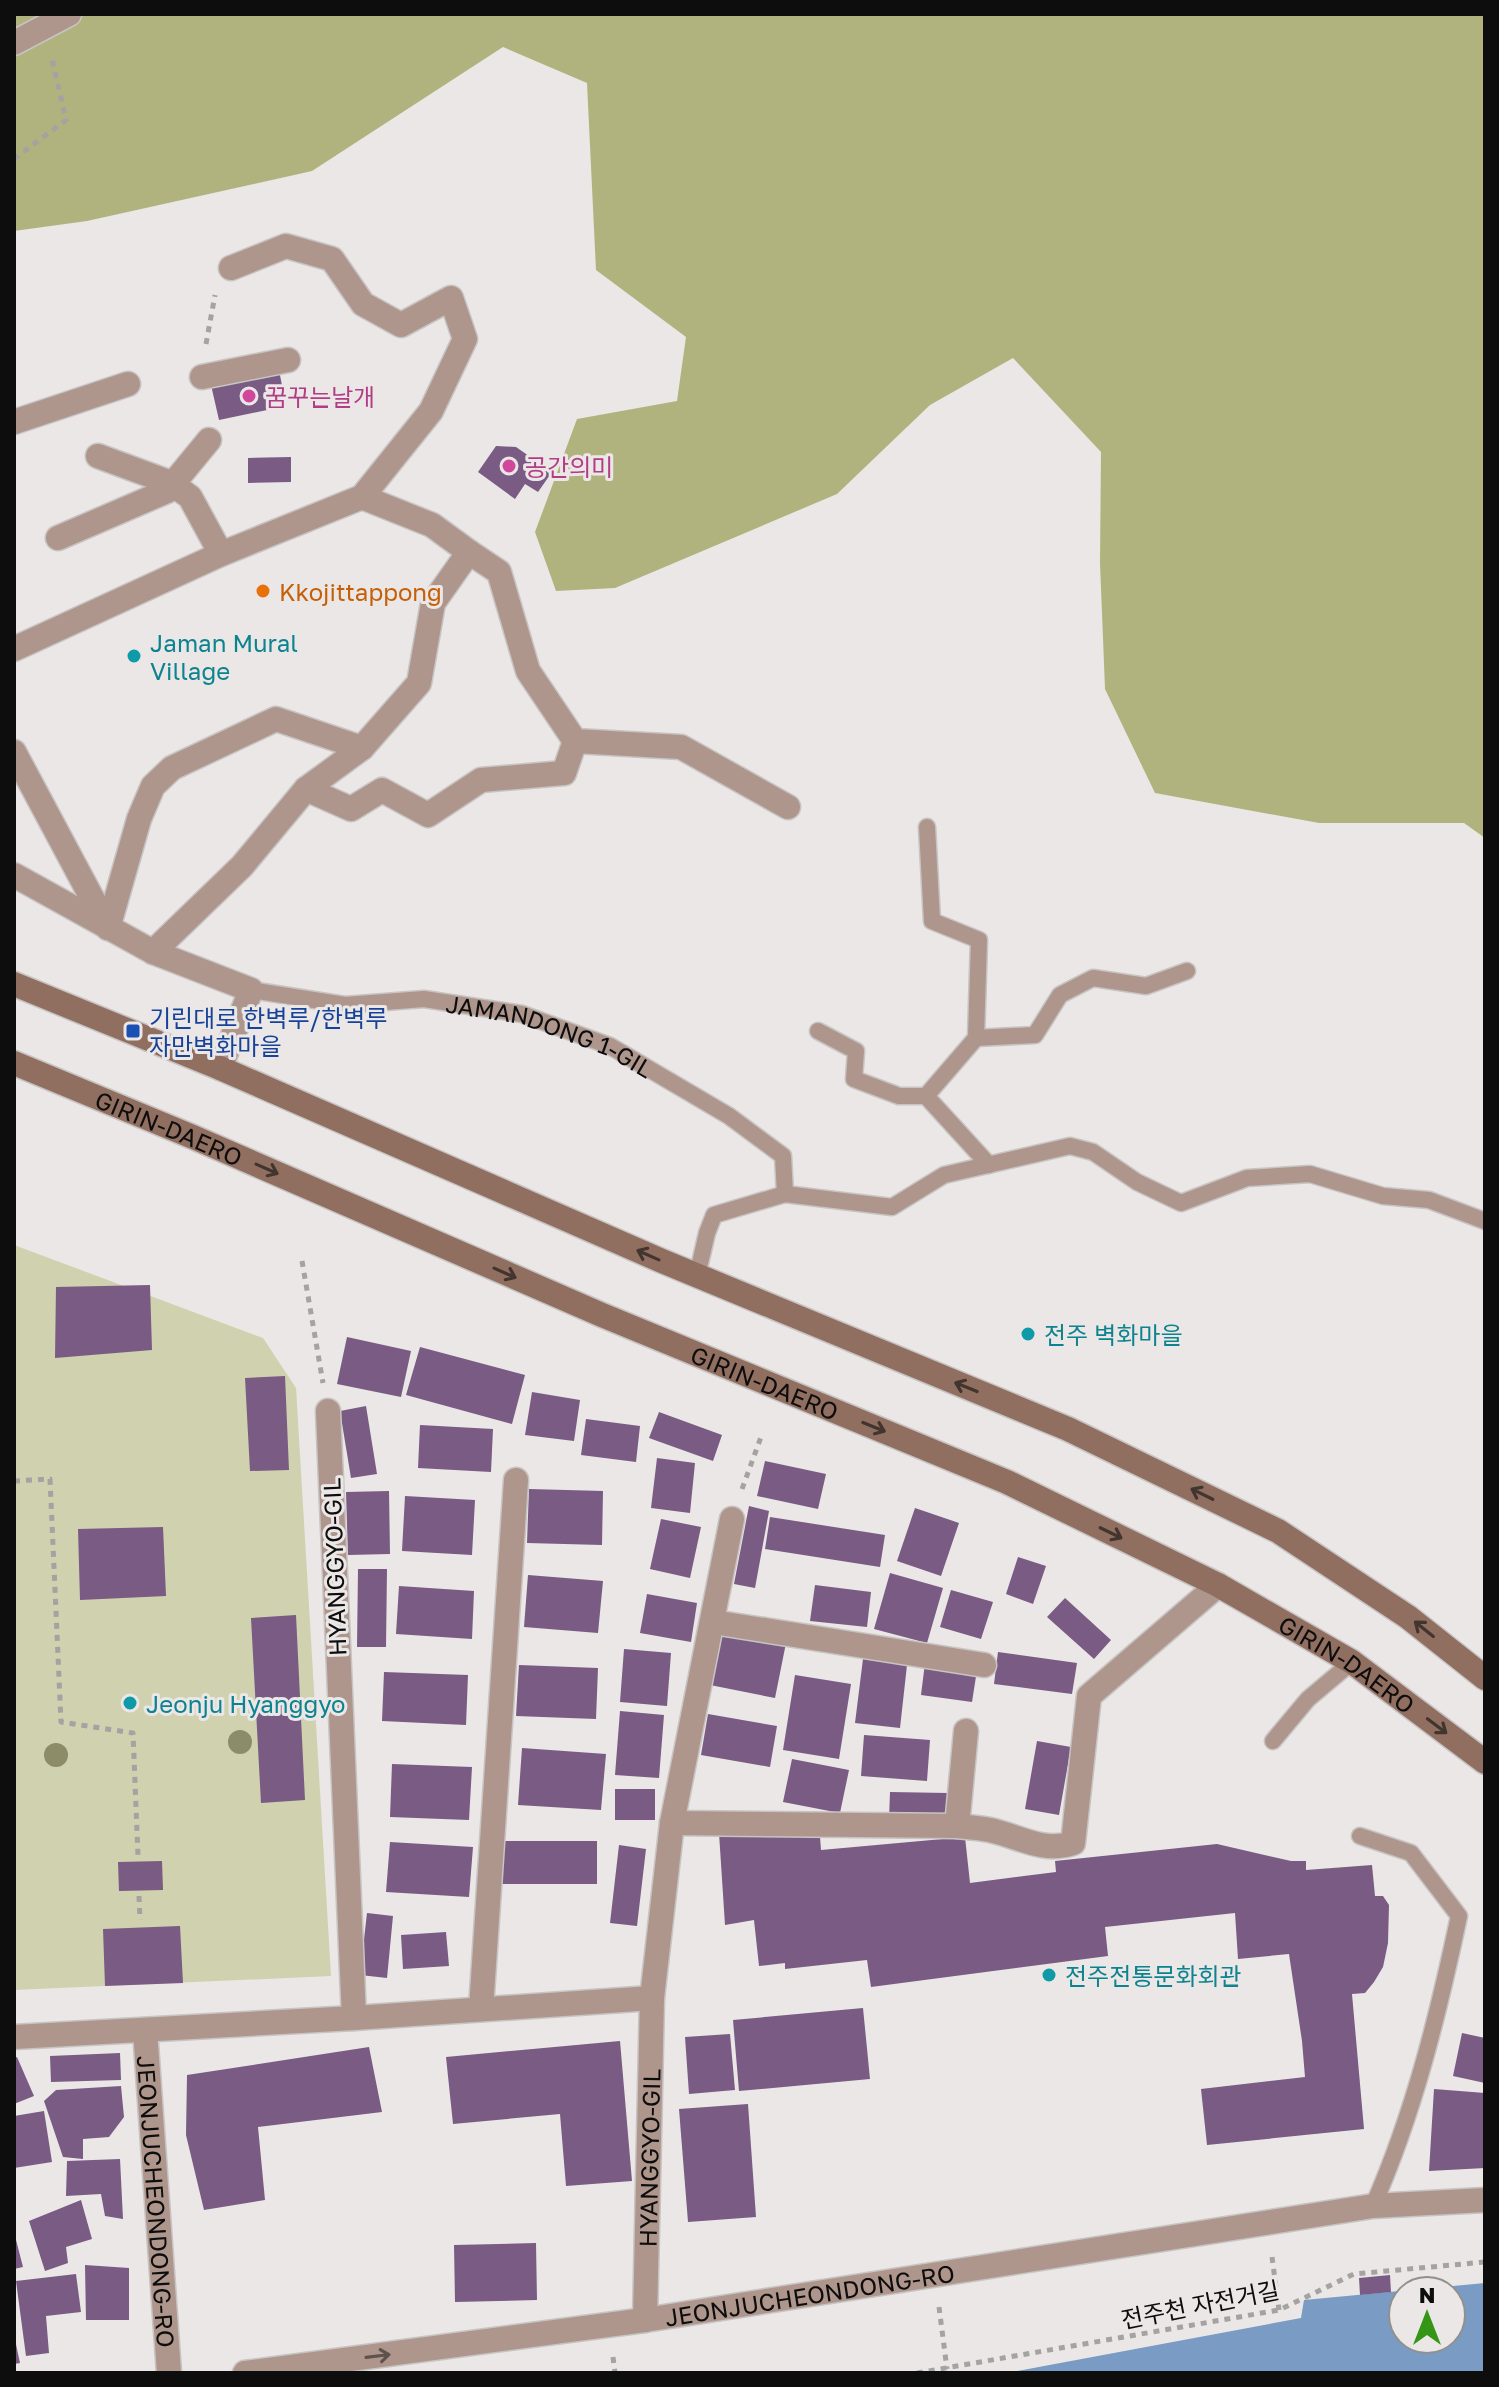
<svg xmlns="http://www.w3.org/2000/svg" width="1499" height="2387" viewBox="0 0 1499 2387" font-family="'Golos Text','Noto Sans KR',sans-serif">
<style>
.green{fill:#cfd1af}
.forest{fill:#b1b37e}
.water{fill:#7a9bc4;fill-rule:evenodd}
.building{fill:#795b84}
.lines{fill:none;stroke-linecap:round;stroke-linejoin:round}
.lane-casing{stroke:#c7c4c3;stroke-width:19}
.street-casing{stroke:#c7c4c3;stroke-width:27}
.secondary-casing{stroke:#c7c4c3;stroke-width:27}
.path{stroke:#a5a2a2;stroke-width:5;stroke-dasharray:6 6;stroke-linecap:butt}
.lane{stroke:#ae968c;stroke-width:16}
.street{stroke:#ae968c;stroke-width:24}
.secondary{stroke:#916f60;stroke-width:24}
.tree{fill:#8c8c68}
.oneway{stroke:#42342e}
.oneway2{stroke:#5e524c}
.hotel-dot{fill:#d1479c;stroke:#eae7e6;stroke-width:3}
.food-dot{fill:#e8710a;stroke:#eae7e6;stroke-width:3}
.culture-dot{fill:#0f9aa8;stroke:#eae7e6;stroke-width:3}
.transit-dot{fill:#1a4fb4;stroke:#eae7e6;stroke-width:3}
.labels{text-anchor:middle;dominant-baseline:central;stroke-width:6;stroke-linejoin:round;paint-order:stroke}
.hotel-label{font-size:24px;fill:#b23c85;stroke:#eae7e6;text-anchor:start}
.food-label{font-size:24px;fill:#c56008;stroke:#eae7e6;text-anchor:start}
.culture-label{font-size:24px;fill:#0d838f;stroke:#eae7e6;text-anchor:start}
.transit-label{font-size:24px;fill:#164399;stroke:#eae7e6;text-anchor:start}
.street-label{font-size:24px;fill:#0e0d0d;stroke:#eae7e6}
</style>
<rect width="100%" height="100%" fill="#eae7e6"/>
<!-- green -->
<path class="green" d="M14 1245 263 1338 296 1388 331 1976 14 1990Z"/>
<!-- forest -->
<path class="forest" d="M14 14H1485V838L1464 823H1319L1155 793 1105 689 1100 563 1101 452 1013 358 930 405 837 494 615 588 556 591 535 532 577 419 677 401 686 337 596 270 587 83 503 47 312 171 87 221 14 231Z"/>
<!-- water -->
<path class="water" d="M1485 2283V2373H1007L1301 2318 1304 2300ZM1403 2291H1451V2339H1403Z"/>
<!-- building -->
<path class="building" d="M279 370 286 406 219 420 211 385Z
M496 446 516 447 552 472 538 492 525 484 515 499 478 472Z
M291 457V482L248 483V458Z
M150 1285 152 1350 55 1358 56 1287Z
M347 1337 411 1351 401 1397 337 1384Z
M420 1347 525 1375 512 1424 406 1395Z
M285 1376 289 1470 250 1471 245 1378Z
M532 1392 580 1400 574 1441 525 1435Z
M366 1406 377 1474 351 1478 340 1411Z
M659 1412 722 1435 713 1461 649 1438Z
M586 1419 640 1426 636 1462 581 1455Z
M420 1425 493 1429 491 1472 418 1468Z
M657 1458 695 1463 690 1513 651 1508Z
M765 1461 826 1474 818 1509 757 1496Z
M529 1489 603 1491 602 1545 527 1543Z
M389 1491 390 1554 348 1555 346 1492Z
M405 1496 475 1500 472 1555 402 1551Z
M749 1506 769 1511 755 1588 734 1584Z
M915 1508 959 1523 941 1576 897 1561Z
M770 1517 885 1535 880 1567 765 1549Z
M661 1519 701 1527 690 1578 650 1569Z
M163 1527 166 1596 80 1600 78 1529Z
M1018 1557 1046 1566 1033 1604 1006 1594Z
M358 1569H387L386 1647H357Z
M890 1573 943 1588 927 1643 874 1629Z
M528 1575 603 1581 598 1633 524 1627Z
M815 1585 871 1592 867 1627 810 1621Z
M399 1586 474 1591 472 1639 396 1634Z
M951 1590 993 1602 981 1639 940 1627Z
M647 1594 697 1603 691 1642 640 1633Z
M1065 1598 1111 1640 1094 1659 1047 1617Z
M296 1615 305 1800 261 1803 251 1618Z
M721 1631 786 1643 775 1698 710 1685Z
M624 1649 671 1653 667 1706 620 1702Z
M864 1651 908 1656 900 1728 855 1723Z
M998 1652 1077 1663 1072 1694 994 1684Z
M925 1663 977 1670 972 1702 921 1695Z
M519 1665 598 1668 596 1719 516 1716Z
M384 1672 468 1675 466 1725 382 1721Z
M795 1675 851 1684 839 1759 783 1750Z
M620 1711 664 1715 659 1778 615 1775Z
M708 1714 777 1726 770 1767 701 1755Z
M864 1735 930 1740 927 1781 861 1776Z
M1037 1741 1071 1747 1059 1815 1025 1809Z
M522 1748 606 1754 601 1810 518 1805Z
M792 1759 849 1770 840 1813 783 1802Z
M392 1764 472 1767 469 1820 390 1817Z
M615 1789H655V1820H615Z
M890 1792 948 1793V1820L889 1819Z
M719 1833 820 1837 821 1850 965 1837 970 1883 1056 1872 1055 1861 1217 1844 1291 1861H1306V1870L1372 1865 1375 1896H1383L1389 1905 1388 1943 1383 1967 1374 1982 1365 1993 1352 1994 1364 2129 1207 2145 1201 2089 1305 2077 1302 2041 1289 1954 1238 1959 1235 1913 1105 1927 1108 1956 871 1987 867 1960 785 1969V1963L759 1966 754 1920 725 1925Z
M498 1841H597V1884H498Z
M390 1842 473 1847 469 1897 386 1892Z
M619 1845 646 1849 637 1926 610 1923Z
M162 1861 163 1890 119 1891 118 1862Z
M367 1913 393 1916 387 1978 360 1975Z
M180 1926 183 1983 105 1986 103 1929Z
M446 1932 449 1966 403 1969 401 1935Z
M863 2008 870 2079 739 2091 733 2020Z
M1462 2033 1485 2038V2083L1453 2076Z
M730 2034 735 2090 689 2094 685 2037Z
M620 2041 632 2181 566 2186 560 2114 453 2124 446 2057Z
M369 2047 382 2112 258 2127 265 2200 204 2210 186 2135 187 2075Z
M120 2053 121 2080 51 2082 50 2056Z
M17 2057 34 2096 14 2104V2058Z
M121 2086 124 2117 109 2137 83 2139V2159L63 2157 44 2101 56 2090Z
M1434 2089 1485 2093V2168L1429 2171Z
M748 2104 756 2217 688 2222 679 2109Z
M44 2111 52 2162 14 2168V2116Z
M120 2159 123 2219 105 2216 101 2194 66 2196 67 2161Z
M81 2200 92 2239 66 2247 68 2263 45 2271 29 2221Z
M14 2232 23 2267 14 2269Z
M536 2243 537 2300 455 2302 454 2245Z
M85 2265 129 2268V2320H86Z
M76 2274 81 2312 46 2316 49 2353 26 2356 16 2281Z
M1390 2275 1391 2292 1360 2295 1359 2278Z
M14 2335 20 2363 14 2364Z"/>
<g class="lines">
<defs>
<g id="lane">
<path d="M927 827 932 921 979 940 976 1038 926 1096 989 1165"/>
<path id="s1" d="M251 990 345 1005 424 999 522 1014 610 1046 729 1116 783 1156 785 1194"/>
<path d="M818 1031 856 1051 854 1079 899 1096H926"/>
<path d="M976 1038 1035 1035 1060 995 1093 978 1146 986 1187 971"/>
<path d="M697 1276 707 1233 714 1215 785 1194 892 1207 944 1175 1070 1146 1093 1152 1137 1182 1181 1203 1247 1178 1310 1174 1383 1196 1429 1200 1485 1221"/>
<path d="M1273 1741 1308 1699 1352 1662"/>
<path d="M1360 1836 1411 1853 1459 1916C1438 2015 1414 2113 1373 2206"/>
</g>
<g id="street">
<path d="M14 43 69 14"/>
<path d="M202 377 288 360"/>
<path d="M14 422 128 384"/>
<path d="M98 456 171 483 190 497 221 554"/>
<path d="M58 538 167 491 209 440"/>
<path d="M469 552 499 572 528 671 575 741 681 747 788 807"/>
<path d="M14 649 221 554 362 497 431 411 465 339 451 298 401 325 363 304 332 259 286 246 231 268"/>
<path d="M14 752 108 928"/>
<path d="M306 789 351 809 382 790 428 815 481 780 564 773 575 741"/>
<path d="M14 875 153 952 251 990 220 1068"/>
<path d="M108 928 139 819 153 786 172 768 276 719 362 748"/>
<path d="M153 952 242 866 306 789 362 748 419 683 433 603 469 552 432 525 362 497"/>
<path d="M713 1622 984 1665"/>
<path d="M672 1823 957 1826C968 1827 980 1828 990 1830 1021 1837 1042 1853 1073 1843L1089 1696 1218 1585"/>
<path d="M957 1826 966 1731"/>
<path d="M481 2009 516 1480"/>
<path d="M354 2018 652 1998"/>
<path id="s2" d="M145 2030 169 2373"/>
<path d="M14 2037 354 2018 328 1411"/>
<path id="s3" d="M645 2320 652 1998 672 1823 732 1519"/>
<path id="s4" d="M245 2373 645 2320 1373 2206 1485 2200"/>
</g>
<g id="secondary">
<path d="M14 984 220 1068 662 1261 1068 1429 1278 1531 1408 1617 1485 1678"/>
<path id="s5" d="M14 1063 193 1137 602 1315 1007 1482 1218 1585 1352 1662 1485 1762"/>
</g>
</defs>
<!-- lane casing -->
<use href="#lane" class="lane-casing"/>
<!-- street casing -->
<use href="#street" class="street-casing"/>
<!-- secondary casing -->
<use href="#secondary" class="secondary-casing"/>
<!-- path -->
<path class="path" d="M14 159 66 120 52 59
M206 344 215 295
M302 1261 323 1383
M14 1481 50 1479 61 1722 133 1733 138 1856
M742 1489 761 1437
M139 1896 140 1920
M1272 2257 1279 2310
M939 2307 947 2369
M613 2357 615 2373
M917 2373 1279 2310 1354 2274 1485 2262"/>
<!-- lane -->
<use href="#lane" class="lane"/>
<!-- street -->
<use href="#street" class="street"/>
<!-- secondary -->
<use href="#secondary" class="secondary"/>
</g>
<!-- trees -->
<g class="tree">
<circle cx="240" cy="1742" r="12"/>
<circle cx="56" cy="1755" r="12"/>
</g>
<!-- one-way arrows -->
<defs><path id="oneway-shaft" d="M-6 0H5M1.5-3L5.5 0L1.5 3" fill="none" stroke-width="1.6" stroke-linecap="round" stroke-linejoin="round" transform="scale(2)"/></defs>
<g class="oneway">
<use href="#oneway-shaft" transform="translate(267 1169) rotate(24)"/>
<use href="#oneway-shaft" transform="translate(648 1255) rotate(-156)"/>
<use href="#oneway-shaft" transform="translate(505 1273) rotate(24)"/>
<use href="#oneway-shaft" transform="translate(966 1387) rotate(-158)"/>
<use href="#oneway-shaft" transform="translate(874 1427) rotate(22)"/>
<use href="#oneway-shaft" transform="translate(1202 1494) rotate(-154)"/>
<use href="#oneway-shaft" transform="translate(1111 1533) rotate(26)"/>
<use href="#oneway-shaft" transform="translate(1424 1629) rotate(-141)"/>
<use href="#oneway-shaft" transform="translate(1437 1726) rotate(37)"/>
</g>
<use class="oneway2" href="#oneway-shaft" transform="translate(378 2356) rotate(-7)"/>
<!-- markers -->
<g class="hotel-dot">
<circle cx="249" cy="396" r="8"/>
<circle cx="509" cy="466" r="8"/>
</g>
<circle class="food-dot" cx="263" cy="591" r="8"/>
<g class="culture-dot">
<circle cx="134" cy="656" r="8"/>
<circle cx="1028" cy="1334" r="8"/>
<circle cx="130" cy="1703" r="8"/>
<circle cx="1049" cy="1975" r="8"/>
</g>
<rect class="transit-dot" x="125" y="1023" width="16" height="16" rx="4"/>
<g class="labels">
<!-- hotel labels -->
<g class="hotel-label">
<text x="265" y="396">꿈꾸는날개</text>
<text x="525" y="466">공간의미</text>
</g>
<!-- food labels -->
<g class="food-label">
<text x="279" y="591">Kkojittappong</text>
</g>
<!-- culture labels -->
<g class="culture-label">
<text x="150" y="642">Jaman Mural<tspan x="150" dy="28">Village</tspan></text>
<text x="1044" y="1334">전주 벽화마을</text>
<text x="146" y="1703">Jeonju Hyanggyo</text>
<text x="1065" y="1975">전주전통문화회관</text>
</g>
<!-- transit labels -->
<g class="transit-label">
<text x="149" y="1017">기린대로 한벽루/한벽루<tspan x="149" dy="28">자만벽화마을</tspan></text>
</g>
<!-- street labels -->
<g class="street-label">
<text stroke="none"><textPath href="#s1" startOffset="306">JAMANDONG 1-GIL</textPath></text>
<text stroke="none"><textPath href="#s5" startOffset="168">GIRIN-DAERO</textPath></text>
<text stroke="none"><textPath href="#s5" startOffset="816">GIRIN-DAERO</textPath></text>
<text transform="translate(334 1567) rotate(-92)">HYANGGYO-GIL</text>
<text stroke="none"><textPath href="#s5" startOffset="1464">GIRIN-DAERO</textPath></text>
<text stroke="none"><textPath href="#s3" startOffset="162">HYANGGYO-GIL</textPath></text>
<text stroke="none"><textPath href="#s2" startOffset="172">JEONJUCHEONDONG-RO</textPath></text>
<text stroke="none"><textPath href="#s4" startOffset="570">JEONJUCHEONDONG-RO</textPath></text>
<text transform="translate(1200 2304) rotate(-11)">전주천 자전거길</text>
</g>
</g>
<!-- border -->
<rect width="1499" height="2387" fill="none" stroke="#0e0d0d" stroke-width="32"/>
<!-- north arrow -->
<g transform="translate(1427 2315)"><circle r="38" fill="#eae7e6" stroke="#92908f" stroke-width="2"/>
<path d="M0-6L14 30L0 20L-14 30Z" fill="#349517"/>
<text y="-12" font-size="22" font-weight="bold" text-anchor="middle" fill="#0e0d0d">N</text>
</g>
</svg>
